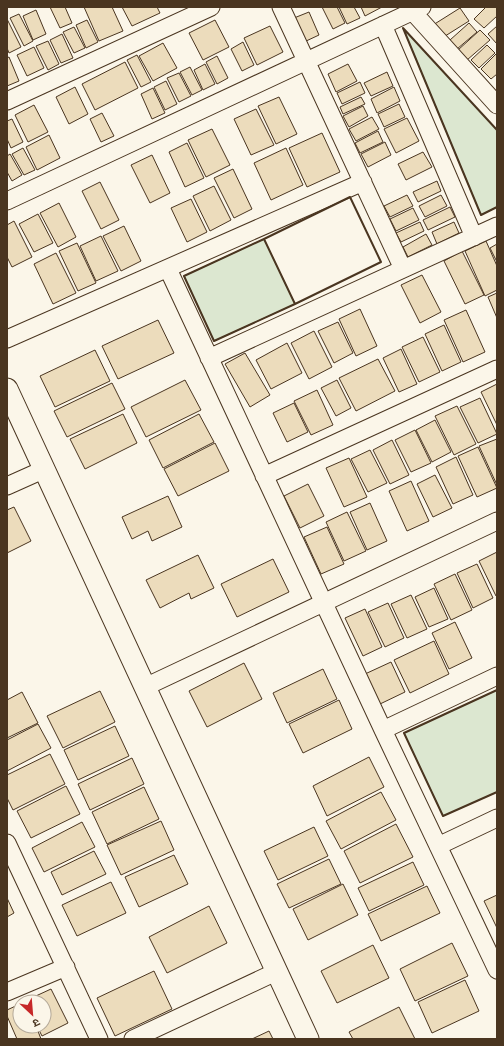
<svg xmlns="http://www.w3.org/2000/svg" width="504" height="1046" viewBox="0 0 504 1046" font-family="Spectral,'Noto Sans Devanagari',serif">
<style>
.green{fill:#dce7d0;stroke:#887966}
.building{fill:#ecdcbc;stroke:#4a3520}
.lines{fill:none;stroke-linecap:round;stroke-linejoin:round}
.minor-casing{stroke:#4a3520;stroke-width:19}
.tertiary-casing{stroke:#4a3520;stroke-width:23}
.minor{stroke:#fbf6e9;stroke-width:17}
.tertiary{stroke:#fbf6e9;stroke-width:21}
.wall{stroke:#4a3520;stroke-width:2}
</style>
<rect width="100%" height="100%" fill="#fbf6e9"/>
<!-- green -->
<path class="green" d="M403 28 497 130V207L481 215Z
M264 239 295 304 214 341 184 276Z
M497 690V792L443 816 404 733Z"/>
<!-- building -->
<path class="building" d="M50 7H65L72 23 60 28Z
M84 7H112L123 31 99 41Z
M122 7H157L160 13 132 26Z
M322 7H337L345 23 333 29Z
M339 7H354L360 18 347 24Z
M361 7H382L365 16Z
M486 7H497V16L484 28 474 19Z
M460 8 469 21 442 38 433 25Z
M36 10 46 34 33 40 23 16Z
M309 12 319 35 304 42 294 18Z
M19 14 33 41 24 46 10 18Z
M7 19 21 47 9 53 7 48Z
M87 20 98 42 86 48 76 25Z
M215 20 229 47 203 60 189 33Z
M469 23 477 32 457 49 450 40Z
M270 26 283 52 257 65 244 38Z
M497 26V44L488 34Z
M74 27 85 48 74 53 63 32Z
M480 30 490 40 467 60 458 50Z
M62 34 73 58 61 63 50 40Z
M48 41 59 64 48 70 36 46Z
M243 42 254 65 242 71 231 49Z
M163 43 177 68 153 81 139 56Z
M487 45 495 53 479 68 471 60Z
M34 47 44 68 27 76 17 55Z
M497 53V74L491 79 481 69Z
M137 55 151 82 141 87 127 60Z
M217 56 228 78 217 84 206 62Z
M9 57 19 81 7 86V58Z
M125 62 138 88 95 110 82 84Z
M205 64 215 84 203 90 194 70Z
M348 64 357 81 336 92 328 74Z
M190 67 202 90 192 95 180 72Z
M387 72 393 86 371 96 364 83Z
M179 73 191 96 179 102 167 78Z
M166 81 177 104 165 110 154 87Z
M360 82 365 93 342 104 337 93Z
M75 87 88 114 69 124 56 97Z
M394 87 400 101 377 113 371 99Z
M153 88 165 113 152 119 141 94Z
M279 97 297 134 276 144 258 106Z
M361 97 365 104 343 114 340 107Z
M399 104 405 117 384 127 378 114Z
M34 105 48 132 28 142 15 115Z
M363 106 368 116 349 127 343 116Z
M256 109 274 145 251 155 234 119Z
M102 113 114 136 101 142 90 119Z
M372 117 379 129 356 141 349 129Z
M407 118 419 141 396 153 384 129Z
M12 119 23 142 11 148 7 139V121Z
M212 129 230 165 206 177 188 140Z
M378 131 383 142 360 153 355 143Z
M322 133 340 172 307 187 289 148Z
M49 135 60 158 37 170 26 147Z
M385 142 391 155 368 167 361 154Z
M187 143 204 178 185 187 169 152Z
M23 148 35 170 24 175 12 154Z
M286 148 303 185 271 200 254 163Z
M423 152 432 167 406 180 398 164Z
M10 154 22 175 12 181 7 172V156Z
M152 155 170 193 150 203 131 165Z
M233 169 252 209 234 218 214 178Z
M437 181 441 191 418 202 413 192Z
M100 182 119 220 101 229 82 191Z
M214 186 231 220 210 231 193 196Z
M407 195 413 206 390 217 384 206Z
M441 195 447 206 425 217 419 206Z
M191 199 207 232 187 242 171 208Z
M59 203 76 237 58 247 40 213Z
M450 207 455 217 428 230 423 220Z
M413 208 419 220 396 231 390 219Z
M38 214 53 243 34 252 19 224Z
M14 221 32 257 12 267 7 257V225Z
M420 222 424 231 401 242 396 233Z
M454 222 459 233 437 244 432 232Z
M124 226 141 261 121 271 103 236Z
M426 234 432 245 408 257 403 247Z
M101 236 118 271 96 281 80 246Z
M486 241 497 266V290L485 296 465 251Z
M77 243 96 283 78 291 59 251Z
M497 244V262L490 248Z
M462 251 484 295 465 304 444 261Z
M56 253 76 293 53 304 34 264Z
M422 275 441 312 420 323 401 285Z
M497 293V318L488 297Z
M360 309 377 346 356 356 339 319Z
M466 310 485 352 463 362 444 320Z
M158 320 174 353 118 379 102 346Z
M338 322 353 353 334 363 318 331Z
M444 325 461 362 442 371 425 334Z
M314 331 332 367 309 379 291 343Z
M423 337 440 372 419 382 402 347Z
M287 343 302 373 271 389 256 360Z
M401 349 417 384 399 392 383 358Z
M95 350 110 381 55 407 40 376Z
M245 353 270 395 250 407 225 364Z
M378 359 395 391 356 411 339 378Z
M185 380 201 410 146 437 131 407Z
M337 380 351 408 336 416 321 388Z
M112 383 125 409 67 437 54 411Z
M497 384V425L481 392Z
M317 390 333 425 311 435 294 401Z
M480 398 497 434 478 443 460 407Z
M294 403 308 432 287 442 273 413Z
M457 406 476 444 454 455 435 416Z
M123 414 137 443 85 469 70 439Z
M199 414 214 442 163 468 149 440Z
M435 420 451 452 432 462 416 430Z
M415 430 431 463 411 472 395 440Z
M497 439V485L479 446Z
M392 440 409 475 390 484 373 450Z
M215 443 229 471 178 496 164 469Z
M478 447 497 488 477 497 458 456Z
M370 450 387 483 368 492 351 459Z
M456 457 473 495 453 504 436 467Z
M349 458 367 497 344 507 326 468Z
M435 475 452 508 433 517 417 484Z
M411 481 429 521 407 531 389 491Z
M308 484 324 516 300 528 284 496Z
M168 496 182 527 152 541 148 531 132 539 122 517Z
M370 503 387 541 367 550 350 512Z
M14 507 31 541 7 553V510Z
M347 512 366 551 344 561 326 522Z
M327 527 344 564 321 574 304 537Z
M497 552V595L496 596 479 561Z
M198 555 214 588 191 599 189 593 160 608 146 580Z
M273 559 289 592 237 617 221 584Z
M477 564 493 598 473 608 457 573Z
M455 574 472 610 451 620 434 584Z
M434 588 448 619 429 627 415 597Z
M411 595 427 629 407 638 391 604Z
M388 603 404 638 385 647 368 612Z
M365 609 382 647 363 656 345 618Z
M455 622 472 658 449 669 432 633Z
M434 641 449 674 410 693 394 660Z
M391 662 405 692 380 704 365 674Z
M244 663 262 699 207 727 189 691Z
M323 669 337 699 287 723 273 693Z
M100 691 115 722 63 748 47 716Z
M22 692 38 723 7 738V700Z
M339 700 352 729 303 753 289 724Z
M38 724 51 748 7 771V740Z
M115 726 129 756 78 780 64 750Z
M50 754 65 784 13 810 7 798V775Z
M369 757 384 787 327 816 313 786Z
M132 758 144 784 90 810 78 784Z
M66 786 80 814 31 838 17 811Z
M144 787 159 819 107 844 92 812Z
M381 792 396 820 341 849 326 821Z
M161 821 174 850 121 875 107 845Z
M82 822 95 847 44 872 32 848Z
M396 824 413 857 360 883 344 851Z
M314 827 328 856 278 880 264 851Z
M94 851 106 874 62 895 51 872Z
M174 855 188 884 139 907 125 877Z
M329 859 341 884 289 908 277 884Z
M413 862 424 885 369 911 358 888Z
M111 882 126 913 77 936 62 905Z
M343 884 358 915 308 940 293 909Z
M427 886 440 913 381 941 368 914Z
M497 895V928L484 901Z
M7 898 14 913 7 917Z
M209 906 227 943 167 973 149 937Z
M452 943 468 976 415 1001 400 969Z
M373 945 389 978 337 1003 321 971Z
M154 971 172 1009 115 1036 97 998Z
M465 980 479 1011 432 1033 418 1002Z
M51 989 68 1023 42 1036 37 1026H44V1002L25 1001Z
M20 1004V1026H36L41 1039H17L7 1016V1010Z
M399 1007 415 1039H353L349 1032Z
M269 1031 273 1039H252Z"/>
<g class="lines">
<defs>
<path id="minor" d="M281 7 403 269
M413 12 497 105
M383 25 474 237
M7 101 211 7
M7 201 422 7
M168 269 383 730 497 970
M7 339 363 182
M209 358 497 226
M264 476 497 369
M7 486 45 469
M145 687 497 521
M383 730 497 676
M7 843 99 1039
M438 846 497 818
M7 992 66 967
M133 1039 278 971"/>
<path id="tertiary" d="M7 389 308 1039"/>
</defs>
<!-- minor casing -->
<use href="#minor" class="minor-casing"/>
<!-- tertiary casing -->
<use href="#tertiary" class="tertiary-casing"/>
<!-- minor -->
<use href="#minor" class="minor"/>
<!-- tertiary -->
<use href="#tertiary" class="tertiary"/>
<!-- wall -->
<path class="wall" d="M497 130 403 28 481 215 497 207
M350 197 381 262 295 304 264 239Z
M264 239 295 304 214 341 184 276Z
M497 690 404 733 443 816 497 792"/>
</g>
<!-- border -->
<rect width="504" height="1046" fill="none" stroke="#4a3520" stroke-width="16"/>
<!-- north arrow -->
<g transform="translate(32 1014) rotate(154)"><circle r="19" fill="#fbf6e9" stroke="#b4a999"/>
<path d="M0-3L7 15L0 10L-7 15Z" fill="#c62828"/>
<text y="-6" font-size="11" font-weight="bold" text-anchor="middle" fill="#4a3520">उ</text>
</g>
</svg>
